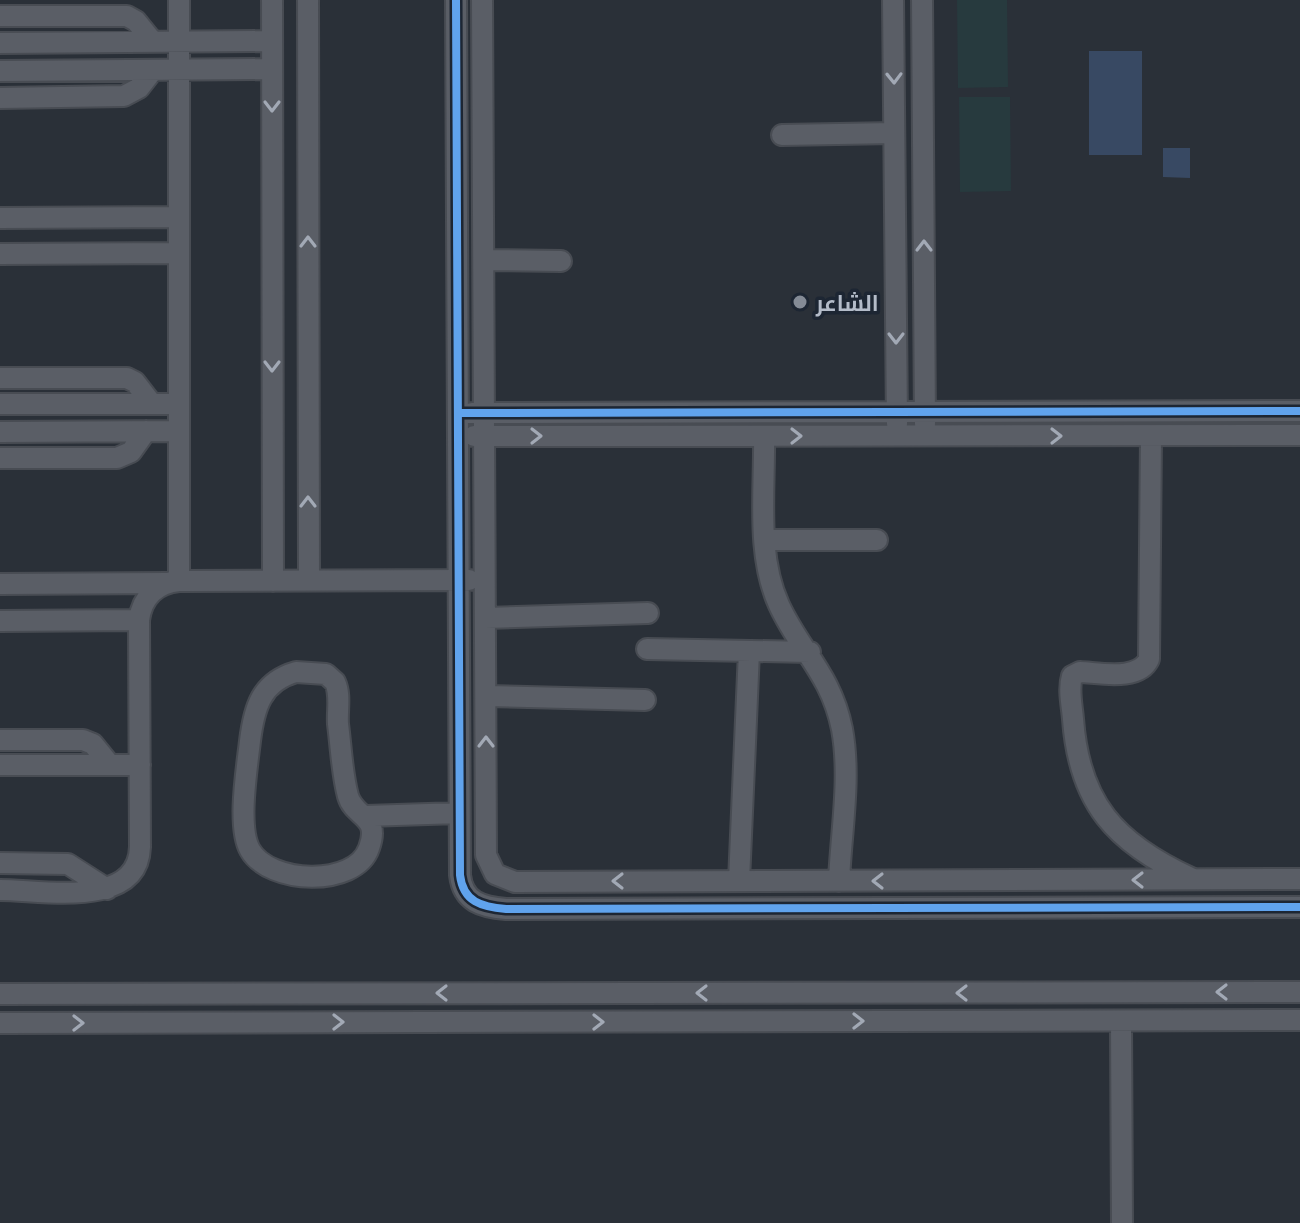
<svg xmlns="http://www.w3.org/2000/svg" width="1300" height="1223" viewBox="0 0 1300 1223" font-family="Barlow,Cairo,sans-serif">
<style>
.green{fill:#273a3e}
.water{fill:#384963}
.lines{fill:none;stroke-linecap:round;stroke-linejoin:round}
.minor-casing{stroke:#484c53;stroke-width:24}
.minor{stroke:#5a5e66;stroke-width:20}
.cycleway-casing{stroke:#1d2633;stroke-width:13}
.cycleway{stroke:#60a3ed;stroke-width:8}
.oneway{stroke:#a2a9b5}
.poi-dot{fill:#848b96;stroke:#1d2633;stroke-width:3}
.labels{text-anchor:middle;dominant-baseline:central;stroke-width:7;stroke-linejoin:round;paint-order:stroke}
.poi-label{font-size:22px;font-weight:bold;fill:#b4bcc9;stroke:#1d2633;text-anchor:start}
</style>
<rect width="100%" height="100%" fill="#2a3038"/>
<!-- green -->
<path class="green" d="M957 0H1007L1008 87 958 88Z
M959 97H1010L1011 191 960 192Z"/>
<!-- water -->
<path class="water" d="M1089 51H1142V155H1089Z
M1163 148H1190V178L1163 177Z"/>
<g class="lines">
<defs>
<path id="minor" d="M179 0V581
M272 0 273 581
M308 0 309 580
M456 0 460 875C463 902 482 907 506 909L1300 907
M482 0 486 855 495 874 515 882 1300 879
M893 0 897 424
M922 0 925 424
M0 16H127L136 21 153 42
M0 43 272 41
M0 71 272 69
M0 98 124 96 139 88 153 70
M782 135 894 133
M0 218 179 217
M0 254 179 253
M484 260 561 261
M0 378H127L135 382 152 404
M0 404H179
M472 413 1300 411
M0 432 179 431
M474 436 1300 435
M764 436C765 490 756 555 779 605 800 651 831 674 842 729 851 778 841 832 839 881
M1151 436 1149 659C1139 681 1101 673 1080 672L1072 676C1068 689 1072 706 1073 719 1079 803 1115 843 1191 878
M0 458H117L131 452 146 431
M766 540H877
M0 584 167 583
M486 618 648 613
M0 621 139 620
M647 649 810 652
M296 672 326 674 335 682C341 695 337 710 338 724 341 747 342 774 348 796 354 818 381 815 369 848 355 888 269 884 250 850 237 827 247 768 250 741 254 708 261 682 296 672Z
M486 696 645 700
M0 740H83L93 744 110 765
M0 765H140
M366 816 459 813
M0 863 68 864 107 889
M739 881 749 651
M0 890C44 890 138 909 140 847L139 620C142 597 157 583 179 581L469 580
M0 994 1300 992
M1121 1021 1122 1223
M0 1023 1300 1020"/>
</defs>
<!-- minor casing -->
<use href="#minor" class="minor-casing"/>
<!-- minor -->
<use href="#minor" class="minor"/>
<defs>
<path id="cycleway" d="M456 0 460 875C463 902 482 907 506 909L1300 907
M458 413 1300 411"/>
</defs>
<!-- cycleway casing -->
<use href="#cycleway" class="cycleway-casing"/>
<!-- cycleway -->
<use href="#cycleway" class="cycleway"/>
</g>
<!-- one-way arrows -->
<defs><path id="oneway-chevron" d="M-2-3.5L2.5 0L-2 3.5" fill="none" stroke-width="1.6" stroke-linecap="round" stroke-linejoin="round" transform="scale(2)"/></defs>
<g class="oneway">
<use href="#oneway-chevron" transform="translate(894 78) rotate(89)"/>
<use href="#oneway-chevron" transform="translate(272 106) rotate(90)"/>
<use href="#oneway-chevron" transform="translate(308 242) rotate(-90)"/>
<use href="#oneway-chevron" transform="translate(924 246) rotate(-90)"/>
<use href="#oneway-chevron" transform="translate(896 338) rotate(90)"/>
<use href="#oneway-chevron" transform="translate(272 366) rotate(90)"/>
<use href="#oneway-chevron" transform="translate(536 436)"/>
<use href="#oneway-chevron" transform="translate(796 436)"/>
<use href="#oneway-chevron" transform="translate(1056 436)"/>
<use href="#oneway-chevron" transform="translate(308 502) rotate(-90)"/>
<use href="#oneway-chevron" transform="translate(486 742) rotate(-90)"/>
<use href="#oneway-chevron" transform="translate(1138 880) rotate(180)"/>
<use href="#oneway-chevron" transform="translate(618 881) rotate(180)"/>
<use href="#oneway-chevron" transform="translate(878 881) rotate(180)"/>
<use href="#oneway-chevron" transform="translate(1222 992) rotate(180)"/>
<use href="#oneway-chevron" transform="translate(442 993) rotate(180)"/>
<use href="#oneway-chevron" transform="translate(702 993) rotate(180)"/>
<use href="#oneway-chevron" transform="translate(962 993) rotate(180)"/>
<use href="#oneway-chevron" transform="translate(858 1021)"/>
<use href="#oneway-chevron" transform="translate(338 1022)"/>
<use href="#oneway-chevron" transform="translate(598 1022)"/>
<use href="#oneway-chevron" transform="translate(78 1023)"/>
</g>
<!-- markers -->
<circle class="poi-dot" cx="800" cy="302" r="8"/>
<g class="labels">
<!-- poi labels -->
<g class="poi-label">
<text x="816" y="302">الشاعر</text>
</g>
</g>
</svg>
